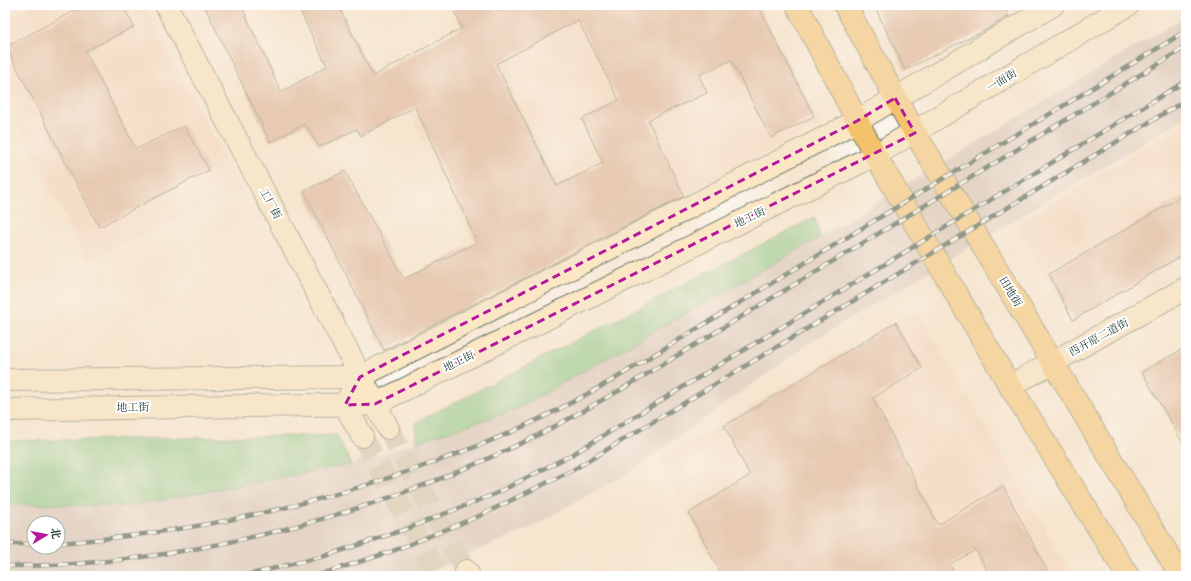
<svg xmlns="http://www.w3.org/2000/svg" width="1191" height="581" viewBox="0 0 1191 581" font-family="'IM FELL English','Noto Serif SC',serif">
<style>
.built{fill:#f3d4be}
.industrial{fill:#cfc0ba;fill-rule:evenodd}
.green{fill:#7dc785;stroke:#4e825c}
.building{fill:#d5a88d;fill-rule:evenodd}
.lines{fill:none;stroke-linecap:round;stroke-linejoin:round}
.secondary-tunnel{stroke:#cbc3b0;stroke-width:22;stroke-dasharray:22 11;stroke-linecap:butt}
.secondary-casing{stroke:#6a786a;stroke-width:24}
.highway-casing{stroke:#6a786a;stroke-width:24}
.secondary{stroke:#fbe7c3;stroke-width:22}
.highway{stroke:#f4c26a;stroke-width:22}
.rail-casing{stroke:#1f3d34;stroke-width:4.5}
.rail{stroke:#fff;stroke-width:3;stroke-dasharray:9;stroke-linecap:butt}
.marked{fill:none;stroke:#b5179e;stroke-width:3;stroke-dasharray:8 5;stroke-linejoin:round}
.labels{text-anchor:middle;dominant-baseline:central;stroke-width:4;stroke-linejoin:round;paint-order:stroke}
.street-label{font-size:11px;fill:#1f3d34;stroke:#fff}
</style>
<rect width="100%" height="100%" fill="#fff"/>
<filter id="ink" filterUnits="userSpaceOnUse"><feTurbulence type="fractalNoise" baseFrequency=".025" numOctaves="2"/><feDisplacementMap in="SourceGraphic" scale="8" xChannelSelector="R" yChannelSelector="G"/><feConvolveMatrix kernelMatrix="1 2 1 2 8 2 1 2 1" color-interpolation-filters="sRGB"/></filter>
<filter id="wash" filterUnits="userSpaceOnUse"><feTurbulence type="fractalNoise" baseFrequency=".012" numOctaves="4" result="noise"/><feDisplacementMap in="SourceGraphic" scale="16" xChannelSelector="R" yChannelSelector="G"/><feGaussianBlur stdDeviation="0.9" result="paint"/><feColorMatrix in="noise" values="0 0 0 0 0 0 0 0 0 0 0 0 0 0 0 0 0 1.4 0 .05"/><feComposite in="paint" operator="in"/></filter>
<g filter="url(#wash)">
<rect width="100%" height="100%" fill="#f6e5cf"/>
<!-- built -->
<path class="built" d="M34 5H143L240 190 87 261 5 97V19Z
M546 5H758L820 125 499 295 408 109Z
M1186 122V270L1081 333 1016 224Z
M916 309 1073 576H719L659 459Z"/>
<!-- industrial -->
<path class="industrial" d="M1186 16V117L808 344 633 470 530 528 418 576H5V504L129 506 351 464 517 409 820 237ZM34 523H58V547H34Z"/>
<!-- green -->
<path class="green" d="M815 217 820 237 517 409 416 442 415 423Z
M337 435 351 464 129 506 5 504V441Z"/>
<g id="blocks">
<!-- building -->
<path class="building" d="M85 5H123L134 27 85 51 136 149 184 126 209 170 99 227 6 47Z
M204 5H241L281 92 327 66 297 5H338L373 76 462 28 451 5H495L498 12 514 5H758L814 116 771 138 731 60 699 75 707 93 648 120 684 196 384 350 304 191 345 171 404 279 477 242 415 107 361 136 357 129 319 147 305 124 270 142ZM578 20 619 100 582 119 603 163 557 186 496 64Z
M874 5H1003L1009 16 987 29 905 70Z
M1186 194V253L1073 320 1049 274Z
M896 322 922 368 873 398 938 525 1003 486 1050 576H990L976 550 950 564 955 576H722L689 513 750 475 724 426Z
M1186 347V448L1142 372Z"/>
</g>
</g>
<g filter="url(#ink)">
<use href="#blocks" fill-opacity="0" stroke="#6a786a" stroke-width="1"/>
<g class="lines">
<!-- secondary-tunnel -->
<path class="secondary-tunnel" d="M388 428 466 571
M362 436 438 576"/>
<defs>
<path id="secondary" d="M166 5 388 428
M5 380 360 377 857 121 1053 5
M1010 386 1186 288
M351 393 345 405 362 436
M5 410 375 404 875 155 1128 5
M466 571 469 576"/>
<path id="highway" d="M797 5 875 155 1010 386 1128 576
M845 5 915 133 1181 576"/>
</defs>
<!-- secondary casing -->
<use href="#secondary" class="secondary-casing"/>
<!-- highway casing -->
<use href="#highway" class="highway-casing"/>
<!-- secondary -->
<use href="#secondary" class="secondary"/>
<!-- highway -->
<use href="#highway" class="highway"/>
<defs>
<path id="rail" d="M58 543C187 533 299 510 421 467 464 452 506 436 547 415 570 404 593 391 616 378L1186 31
M5 544H34
M5 566C181 567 372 516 530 439 561 424 591 406 622 389L1186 47
M243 576 325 556 406 529 495 494 573 454 1186 81
M315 576 393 551 479 516 573 470 1186 100"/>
</defs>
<!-- rail casing -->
<use href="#rail" class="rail-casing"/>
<!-- rail -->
<use href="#rail" class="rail"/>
</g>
</g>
<!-- marked area -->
<path d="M0 0H1191V581H0ZM895 98 915 133 375 404 345 405 360 377 857 121Z" fill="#f6e5cf" fill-opacity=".55" fill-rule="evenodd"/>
<path class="marked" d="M895 98 915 133 375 404 345 405 360 377 857 121Z"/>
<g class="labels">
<!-- street labels -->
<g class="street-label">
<text transform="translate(1002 81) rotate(-31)">一面街</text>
<text transform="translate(270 204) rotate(62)">工厂街</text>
<text transform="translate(750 218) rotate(-26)">地工街</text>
<text transform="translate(1010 292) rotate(59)">田地街</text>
<text transform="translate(1099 338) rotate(-29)">西开原二道街</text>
<text transform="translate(459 362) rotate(-26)">地工街</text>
<text transform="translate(133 408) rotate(-1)">地工街</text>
</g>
</g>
<!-- margin -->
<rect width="1191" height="581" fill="none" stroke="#fff" stroke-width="20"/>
<!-- north arrow -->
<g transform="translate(46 535) rotate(80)"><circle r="19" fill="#ffffff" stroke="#a5b1ae"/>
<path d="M0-3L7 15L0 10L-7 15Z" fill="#b5179e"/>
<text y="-6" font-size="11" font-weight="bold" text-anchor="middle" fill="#1f3d34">北</text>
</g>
</svg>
